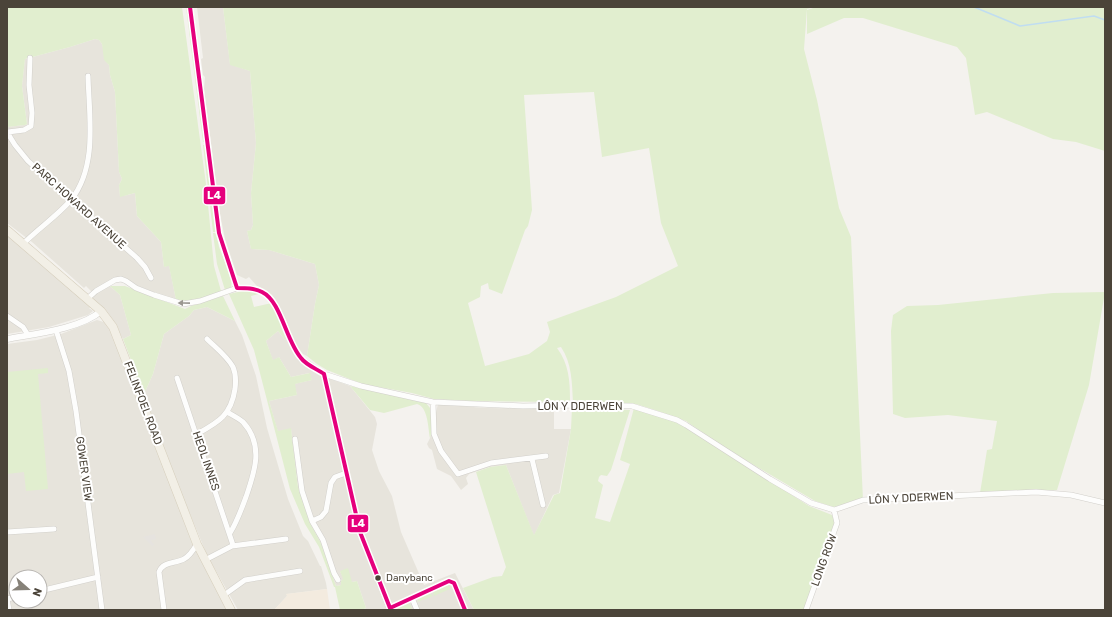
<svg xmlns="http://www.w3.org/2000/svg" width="1112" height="617" viewBox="0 0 1112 617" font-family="Rubik,sans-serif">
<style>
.residential{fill:#e7e4dc;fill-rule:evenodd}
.commercial{fill:#f3ebdf}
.green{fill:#e1eecf;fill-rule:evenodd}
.parking{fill:#e6e3df}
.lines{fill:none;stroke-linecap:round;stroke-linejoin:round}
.stream{stroke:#c0ddf1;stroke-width:1.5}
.minor-casing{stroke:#d2d0cb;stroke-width:6}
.tertiary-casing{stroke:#d2d0cb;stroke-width:7}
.primary-casing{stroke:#d6cebb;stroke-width:9}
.minor{stroke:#fdfdfc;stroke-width:5}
.tertiary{stroke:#fdfdfc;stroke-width:6}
.primary{stroke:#f2efe6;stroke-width:8}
.bus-1-casing{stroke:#fff;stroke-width:7}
.bus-1{stroke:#e5007d;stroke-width:4}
.oneway{fill:#9b9791}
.bus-dot{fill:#4b4439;stroke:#fff;stroke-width:1.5}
.labels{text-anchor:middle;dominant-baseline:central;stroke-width:4;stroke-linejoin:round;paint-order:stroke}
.bus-label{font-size:10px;fill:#4b4439;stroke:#fff;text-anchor:start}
.street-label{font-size:11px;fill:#4b4439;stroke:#fff}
.line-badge{stroke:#fff;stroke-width:1.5}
.badge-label{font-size:11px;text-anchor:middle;font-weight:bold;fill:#fff}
</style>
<rect width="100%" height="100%" fill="#f4f2ee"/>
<!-- residential -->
<path class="residential" d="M197 7H223L230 64 250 71 256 143 251 193 253 225 251 230 247 231 251 249 269 250 315 264 319 285 315 304 307 356 303 354 296 345 291 335 286 320 273 297 265 290 257 286 249 277 246 279 237 275 225 239 220 214 204 89 205 77 203 75 201 59 203 58Z
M95 39 99 40 102 44 107 62 109 65 110 75 115 92 119 172 122 179 119 185 120 196 128 195 135 193 137 216 161 242 164 267 169 265 176 300 138 286 124 278 92 292 86 286 84 288 32 242 7 223V127L25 125 27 124 22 86 25 59 70 47Z
M7 235 91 307 89 308 93 311 88 315 49 327 7 334Z
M110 286 120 295 131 335 123 339 110 317 91 297 103 288Z
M207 307 235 321 242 335 256 376 267 428 288 499 303 536 308 541 320 566H321L326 583 327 589 287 594V596L274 610H238L207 555 175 478 144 394 153 374 164 334 189 316 194 310Z
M97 320 107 323 118 348 188 532 229 610H7V344L37 340 61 334ZM16 577H40V601H16Z
M278 331 285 340 288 338 300 362 323 376 350 386 375 417 377 424 372 450 379 471 392 496 401 532 424 585 455 573 474 610H362L366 608 357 581 352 582 340 571 344 579 341 581V585L336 586 321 543 310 523 298 487 291 429 278 432 269 401 297 395 294 384 312 380 309 373 291 377 279 357 273 361 266 341Z
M438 404 485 408 554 409V429H571L559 493 553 495 534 536 506 465 490 467 469 474 466 478 468 484 461 490 451 476 437 469 432 450 429 448 427 444 430 438Z"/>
<!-- commercial -->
<path class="commercial" d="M327 589 330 610H274L287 596 286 594Z"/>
<!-- green -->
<path class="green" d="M7 7H182L206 184 214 266 221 291 196 301 176 300 169 266 164 267 161 242 137 216 135 193 120 197 119 185 122 179 119 172 115 92 110 75 109 65 104 60 102 44 99 40 95 39 70 47 25 59 22 86 27 124 25 125 7 127Z
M186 7H188L205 142H203Z
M223 7H815L807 9 804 49 817 100 839 208 851 237 863 500 833 507 815 501 725 448 686 421 655 410 636 404 573 403C572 383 572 363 561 347L557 348C569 364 570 381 570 400L568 402 472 401 434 399 412 393 362 384 327 370 317 364 307 356 315 304 319 285 315 264 269 250 251 249 247 231 251 230 253 225 251 193 256 143 250 71 230 65ZM594 92 602 157 649 148 661 223 678 266 616 297 547 322 550 332 547 341 529 354 485 366 468 303 480 297 481 286 488 283 489 289 502 294 525 230 528 226 532 210 524 95Z
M816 7H1105V151L1076 142 1053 139 987 112 975 115 966 58 957 47 863 18H844L807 34V10Z
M203 145H205L216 232H213Z
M213 233H216L219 247 232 280 231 287 225 290 217 264Z
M110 286H125L185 309 191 306 223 296 235 321 207 307 194 310 189 316 164 334 153 374 144 394 123 339 131 335 120 295Z
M251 289 262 293 251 296 254 307 272 303 279 317 288 338 285 340 278 331 266 341 273 360 279 357 291 377 310 373 312 380 295 384 297 395 269 401 278 431 291 428 298 487 310 523 321 543 336 586 341 585V581L343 579 340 571 348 568 352 582 357 581 366 608 362 610H352L340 594 352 610H340L335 587H336H334L319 547 305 524 290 489 254 350 229 294Z
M1105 292 1089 385 1057 490 980 493 987 450 992 449 997 421 948 415 905 418 893 414 891 331 893 315 907 306 938 305 1053 293Z
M48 368V373L38 374 48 489 26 491 24 472 7 474V372Z
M350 386 426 403 430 408 432 430 430 438C428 427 428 407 417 404L384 413 370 410Z
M572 408 630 410 611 470 607 476 601 475 599 477 598 481 603 485 595 518 610 522 630 464 620 460 634 408 673 421 686 427 809 506 832 515 835 523 805 610H474L463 588 493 577 502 576 506 567 476 472 490 467 506 465 534 535 554 495 560 493 571 429Z
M445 585 449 586 452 588 434 596 433 593 434 591Z
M430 593 433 596 417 602 419 598Z
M403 604H410L412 609 409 610 406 608 396 610Z"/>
<!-- parking -->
<path class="parking" d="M155 534 156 539 151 540 154 545 152 546 143 537Z"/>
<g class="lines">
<!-- stream -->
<path class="stream" d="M974 7 1020 26 1094 16 1105 20"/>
<defs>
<path id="minor" d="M190 7 219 233 237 288
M7 132 15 145 28 161 137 258 145 267 151 278
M8 132 24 130 31 126 32 113 29 85 30 58
M24 243C39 228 57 216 71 200 98 166 89 116 88 76
M87 299 96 291 115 280 121 279 126 281 136 288 154 295 183 304 200 301 237 288H251L263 292 273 302 280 315 290 340 301 359 324 374 361 386 433 402 523 406 572 405 632 406 677 420 686 425 770 479 811 503 834 510 863 500 1036 492 1071 495 1105 503
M7 316 23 327 28 335
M56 330 69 371 76 411 102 610
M324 374 346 473 360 532 390 610
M177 378 233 545
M433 402 434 434 441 451 458 474 491 463 546 456
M227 412C232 415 238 418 243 422 264 445 255 471 246 497 241 510 237 522 230 533
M197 434C219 422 231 415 235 389 236 381 236 374 233 367 227 356 215 347 207 339
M295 439 302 491 312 521 323 540 334 573 338 580
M532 459 543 505
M312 521 321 517 326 511 331 483 335 477 346 473
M7 532 54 529
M205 560 232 546 286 539
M40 591 98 577
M224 595 245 580 300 571
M412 598 417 610
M7 599 9 610
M7 599 16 597
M390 608 449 581 454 583 465 610
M164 610 159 572C163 561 175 564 184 559 190 556 194 549 197 544
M806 610 837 523 834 510"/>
<path id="tertiary" d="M7 339C33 334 81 329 101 311"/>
<path id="primary" d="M7 230 101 311 113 327 197 544 231 610"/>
</defs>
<!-- minor casing -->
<use href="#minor" class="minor-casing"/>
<!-- tertiary casing -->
<use href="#tertiary" class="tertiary-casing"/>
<!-- primary casing -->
<use href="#primary" class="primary-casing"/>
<!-- minor -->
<use href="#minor" class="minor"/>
<!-- tertiary -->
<use href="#tertiary" class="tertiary"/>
<!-- primary -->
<use href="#primary" class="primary"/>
<defs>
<path id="bus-1" d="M190 7 219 233 237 288C246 288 254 288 262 292 281 301 286 341 301 358 306 365 317 369 324 374L360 532 390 608 449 581 454 583 465 610"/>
</defs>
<!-- bus-1 casing -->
<use href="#bus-1" class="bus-1-casing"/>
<!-- bus-1 -->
<use href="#bus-1" class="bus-1"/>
</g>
<!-- one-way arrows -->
<defs><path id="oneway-solid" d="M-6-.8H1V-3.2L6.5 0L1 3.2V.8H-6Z"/></defs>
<use class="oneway" href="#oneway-solid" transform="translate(184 303) rotate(-179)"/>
<!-- markers -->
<circle class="bus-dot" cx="378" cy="578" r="3.5"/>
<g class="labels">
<!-- bus labels -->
<g class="bus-label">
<text x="386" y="578">Danybanc</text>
</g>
<!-- street labels -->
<g class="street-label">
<text transform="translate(79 206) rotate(42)">PARC HOWARD AVENUE</text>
<text transform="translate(143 403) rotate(69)">FELINFOEL ROAD</text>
<text x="580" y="406">LÔN Y DDERWEN</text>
<text transform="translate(206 461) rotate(71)">HEOL INNES</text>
<text transform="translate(84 469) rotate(82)">GOWER VIEW</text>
<text transform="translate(911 498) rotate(-3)">LÔN Y DDERWEN</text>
<text transform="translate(824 560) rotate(-70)">LONG ROW</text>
</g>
</g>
<g class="line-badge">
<rect x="203" y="186" width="23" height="19" rx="4" fill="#e5007d"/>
<rect x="347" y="514" width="22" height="19" rx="4" fill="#e5007d"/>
</g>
<g class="badge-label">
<text x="214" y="199">L4</text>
<text x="358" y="527">L4</text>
</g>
<!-- border -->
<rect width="1112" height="617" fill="none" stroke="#4b4439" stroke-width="16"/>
<!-- north arrow -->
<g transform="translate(28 589) rotate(110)"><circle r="19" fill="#ffffff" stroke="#b7b4b0"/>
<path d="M0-3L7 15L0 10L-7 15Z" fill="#868178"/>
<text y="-6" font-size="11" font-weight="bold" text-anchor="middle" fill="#4b4439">N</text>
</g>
</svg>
